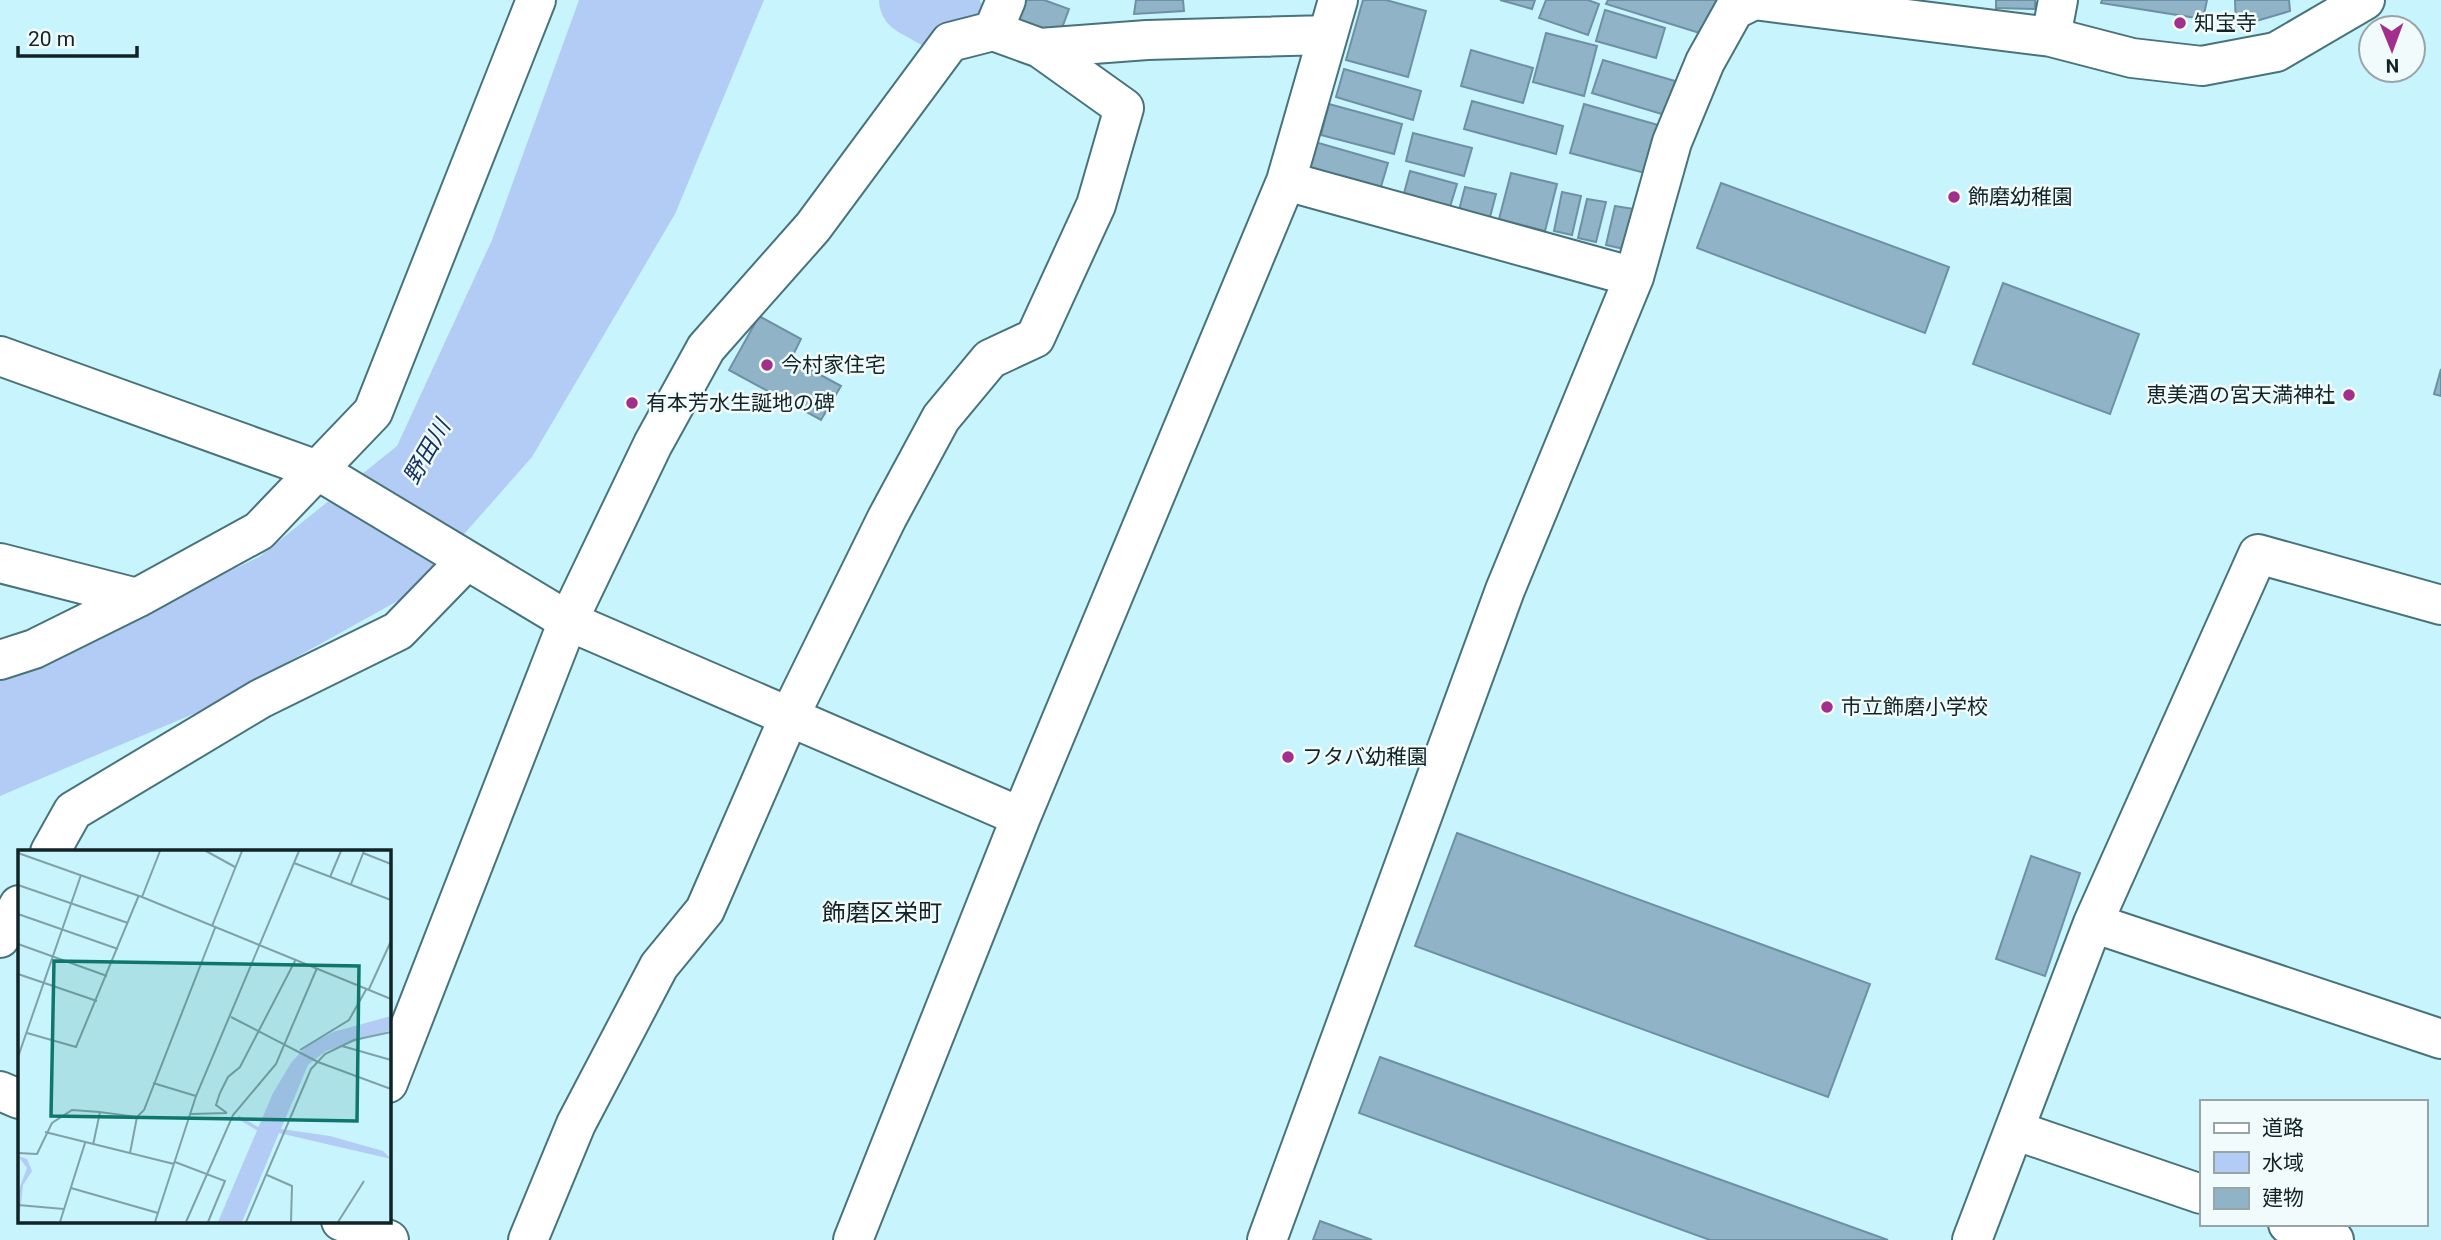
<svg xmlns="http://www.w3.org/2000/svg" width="2441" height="1240" viewBox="0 0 2441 1240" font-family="Roboto,'Noto Sans JP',sans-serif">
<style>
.water{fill:#b3ccf5}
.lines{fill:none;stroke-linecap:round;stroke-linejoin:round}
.river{stroke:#b3ccf5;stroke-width:72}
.building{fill:#90b3c7;stroke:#6e90a4;stroke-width:2}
.minor-casing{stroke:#49737b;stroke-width:42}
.minor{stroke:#fff;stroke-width:38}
.poi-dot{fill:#a12f8b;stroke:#f2fbfc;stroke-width:2.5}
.labels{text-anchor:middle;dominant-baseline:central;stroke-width:5;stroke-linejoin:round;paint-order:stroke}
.poi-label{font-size:21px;fill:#122326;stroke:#f2fbfc;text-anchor:start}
.water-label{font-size:23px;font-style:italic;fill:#143162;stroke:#f2fbfc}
.quarter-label{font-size:24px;fill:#122326;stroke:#f2fbfc}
.inset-river{fill:none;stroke:#b3ccf5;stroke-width:3.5}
.inset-road{fill:none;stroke:#7fa1a7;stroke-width:2}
.view{fill:#0f766e;fill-opacity:0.15;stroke:#0f766e;stroke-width:3.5}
.inset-edge{fill:none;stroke:#122326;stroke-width:3.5}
</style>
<rect width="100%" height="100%" fill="#c8f5fd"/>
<!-- water -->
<path class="water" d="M579 0H764L675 214 532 457 412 593 198 712 0 796V672L56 653 259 557 397 446 492 240Z"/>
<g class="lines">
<!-- river -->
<path class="river" d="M915 0 949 19"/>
</g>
<!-- building -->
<path class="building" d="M1025 0H1044L1069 9 1059 36 1018 21Z
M1136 0H1183L1184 11 1134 14Z
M1363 0H1386L1426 11 1408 77 1346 60Z
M1500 0H1535L1532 9Z
M1546 0H1588L1599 4 1588 35 1539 18Z
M1608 0H1717L1706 35 1606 4Z
M1996 0H2035V9L1996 8Z
M2102 0H2207L2203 19 2101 3Z
M2235 0H2289L2290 11 2236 27Z
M1605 10 1665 28 1656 58 1596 41Z
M1546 33 1597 46 1584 96 1533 82Z
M1471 50 1533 68 1523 103 1461 86Z
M1603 60 1675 81 1665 115 1592 93Z
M1344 69 1421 91 1413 120 1336 97Z
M1472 101 1563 126 1556 154 1464 129Z
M1329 104 1402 124 1394 154 1321 135Z
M1584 104 1658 125 1645 173 1570 153Z
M1413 133 1472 148 1464 176 1406 161Z
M1315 142 1388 163 1380 190 1307 169Z
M1410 171 1457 184 1449 210 1403 197Z
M1511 173 1557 184 1545 231 1499 219Z
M1721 183 1949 267 1925 333 1697 248Z
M1465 187 1496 194 1489 221 1458 214Z
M1562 192 1581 196 1572 235 1554 231Z
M1587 199 1606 202 1596 242 1578 238Z
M1615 206 1634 209 1624 249 1606 245Z
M2003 283 2139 334 2110 414 1973 364Z
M759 316 801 339 791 359 841 386 821 420 729 370Z
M2441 369V396L2434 394Z
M1457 833 1870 984 1828 1097 1415 946Z
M2031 856 2080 873 2045 976 1996 959Z
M1380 1057 1888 1240H1710L1359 1113Z
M1320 1221 1372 1240H1313Z"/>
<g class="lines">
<defs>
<path id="minor" d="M993 31 1006 0
M2051 37 2132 58 2202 66 2276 52 2365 0
M1286 181 1634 277
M0 356 317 470 568 621 1021 817
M0 563 137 598
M0 660 34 649 137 598 259 531 373 412 536 0
M50 852 73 811 260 699 398 631 466 561
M2093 923 2441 1039
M0 938 19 905
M388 1083 568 621 653 444 706 348 813 227 950 42 993 31 1040 48 1147 40 1328 35
M0 1091 19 1099
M2014 1130 2201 1194
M341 1221 389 1240
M2288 1224 2334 1240
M528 1240 576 1124 659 966 705 910 789 717 887 518 941 418 990 359 1035 338 1096 205 1124 108 1040 48
M853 1240 1021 817 1286 181 1338 0
M1267 1240 1505 590 1634 277 1672 142 1705 62 1734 10 1754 0 2051 37 2058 0
M1972 1240 2093 923 2258 554 2441 605"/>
</defs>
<!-- minor casing -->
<use href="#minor" class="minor-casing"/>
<!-- minor -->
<use href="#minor" class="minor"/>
</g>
<!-- markers -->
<g class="poi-dot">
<circle cx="2180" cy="23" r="7"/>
<circle cx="1954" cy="197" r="7"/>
<circle cx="767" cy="365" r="7"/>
<circle cx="2349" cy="395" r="7"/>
<circle cx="632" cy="403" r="7"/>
<circle cx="1827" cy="707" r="7"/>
<circle cx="1288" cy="757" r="7"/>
</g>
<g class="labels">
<!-- poi labels -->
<g class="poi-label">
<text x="2194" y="23">知宝寺</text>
<text x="1968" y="197">飾磨幼稚園</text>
<text x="781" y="365">今村家住宅</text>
<text x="2335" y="395" text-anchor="end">恵美酒の宮天満神社</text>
<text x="646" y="403">有本芳水生誕地の碑</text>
<text x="1841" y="707">市立飾磨小学校</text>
<text x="1302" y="757">フタバ幼稚園</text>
</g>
<!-- water labels -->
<g class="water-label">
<text transform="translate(427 452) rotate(-60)">野田川</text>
</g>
<!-- quarter labels -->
<g class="quarter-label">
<text x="882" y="913">飾磨区栄町</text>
</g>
</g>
<!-- overview -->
<g transform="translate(18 850)">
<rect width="373" height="373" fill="#c8f5fd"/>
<path d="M373 166V180L308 201 290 215 263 279 312 286 365 301 373 309 261 283 224 372H200L255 243 273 213 288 196 315 182ZM0 306 9 309 14 321 5 335 1 372 0 342 9 318Z" fill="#b3ccf5"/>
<path class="inset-river" d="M220 267 247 283"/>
<path class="inset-road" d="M188 1 217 17M0 3 124 47 373 149M345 3 373 14M276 13 373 50M312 27 323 1M333 34 346 1M0 35 110 73M124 47 142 1M0 64 100 99M194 76 224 1M0 94 89 126M0 124 79 151M351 139 373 91M213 167 300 212 373 239M9 183 58 197 121 45M324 196 373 210M282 200 331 170 349 138M0 207 63 25M135 233 178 246M209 263 198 255 202 243 210 227 222 217 278 109M173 264 209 263M27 282 156 314M75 295 82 262 119 267 126 260 197 78M0 303 19 304 34 273 54 260 82 262M112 303 119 267M157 312 207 331 190 372M249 325 274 336 273 372M53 338 140 363M0 355 46 359M42 372 67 293M137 372 178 246 281 1M168 372 215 265 258 214 299 118M228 372 293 219 307 204 336 190 373 182M320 372 346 331"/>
<path class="view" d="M36 111 341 116 339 271 33 266Z"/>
<rect width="373" height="373" class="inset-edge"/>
</g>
<!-- legend -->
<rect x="2200" y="1100" width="228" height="126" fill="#f2fbfc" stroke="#98a5a6" stroke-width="2"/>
<rect x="2214" y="1123" width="35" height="10" fill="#ffffff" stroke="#98a5a6" stroke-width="2"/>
<text x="2262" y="1135" font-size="21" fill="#122326">道路</text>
<rect x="2214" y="1152" width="35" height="21" fill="#b3ccf5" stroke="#98a5a6" stroke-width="2"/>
<text x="2262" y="1170" font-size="21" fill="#122326">水域</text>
<rect x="2214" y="1188" width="35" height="21" fill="#90b3c7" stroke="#98a5a6" stroke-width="2"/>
<text x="2262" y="1205" font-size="21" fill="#122326">建物</text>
<!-- north arrow -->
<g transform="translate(2392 49) rotate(179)"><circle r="33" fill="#f2fbfc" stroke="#98a5a6" stroke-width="2"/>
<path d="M0-5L12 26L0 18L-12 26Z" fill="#a12f8b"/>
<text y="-10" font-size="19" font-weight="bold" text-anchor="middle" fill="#122326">N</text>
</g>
<!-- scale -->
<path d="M18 46v10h119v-10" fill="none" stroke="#122326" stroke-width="3.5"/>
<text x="28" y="46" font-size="21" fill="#122326" stroke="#f2fbfc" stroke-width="5" paint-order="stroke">20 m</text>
</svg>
